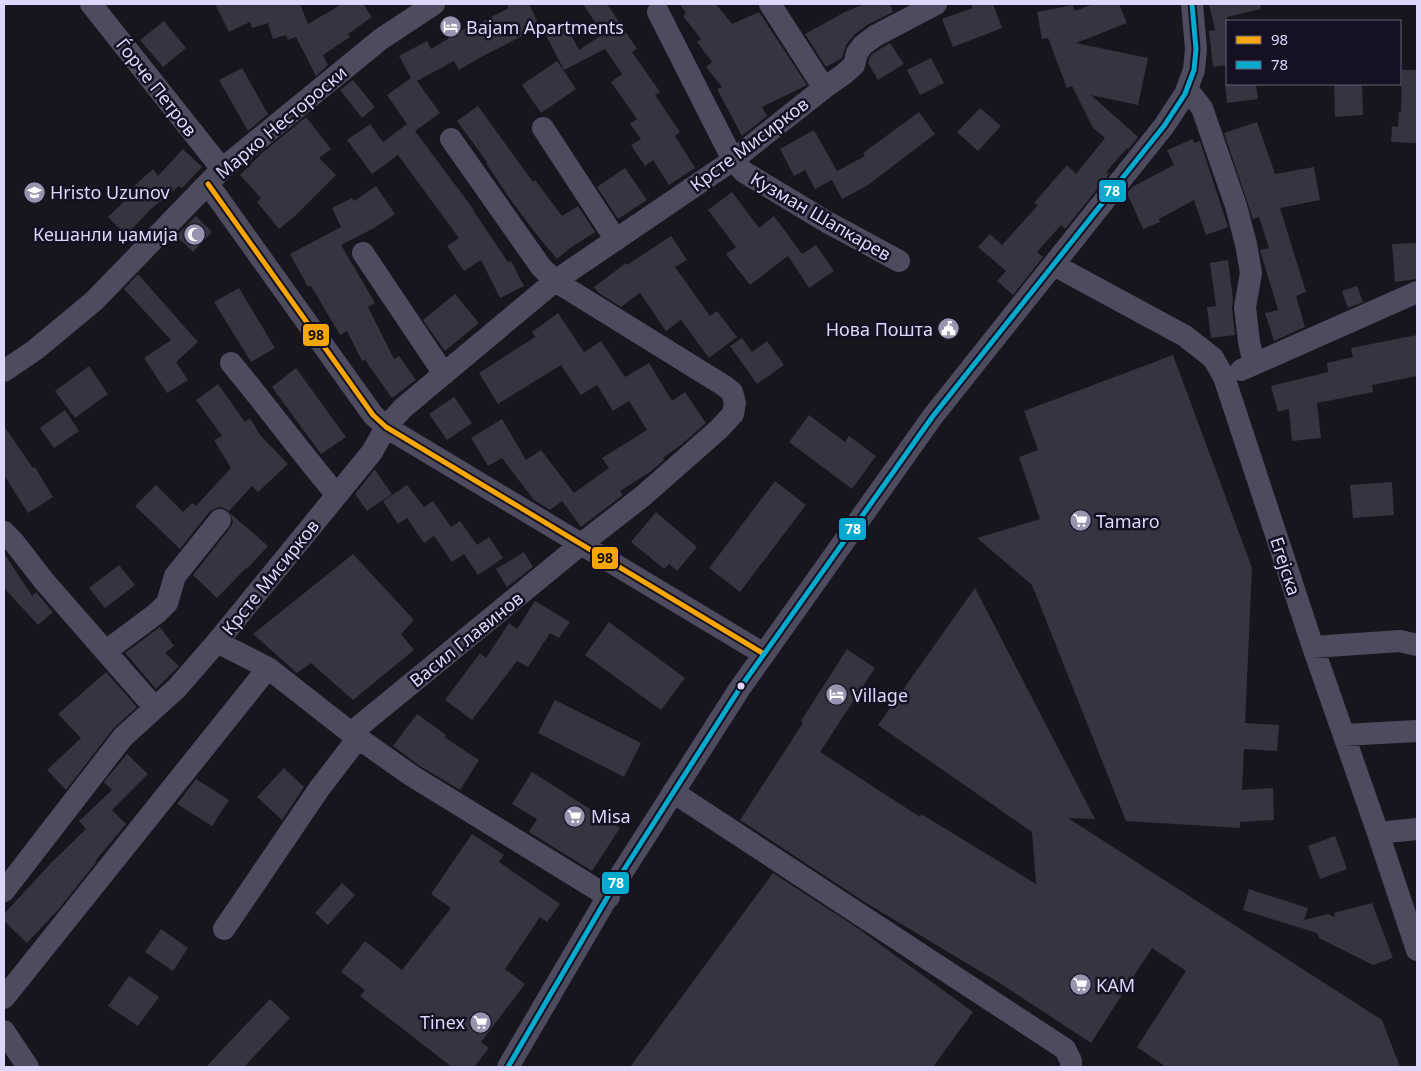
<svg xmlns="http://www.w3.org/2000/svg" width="1421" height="1071" viewBox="0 0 1421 1071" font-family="'Noto Sans',sans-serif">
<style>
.building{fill:#373340}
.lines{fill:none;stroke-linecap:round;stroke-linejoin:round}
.minor{stroke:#4d4b5e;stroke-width:22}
.bus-1-casing{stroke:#151122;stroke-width:9}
.bus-2-casing{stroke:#151122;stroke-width:9}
.bus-1{stroke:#f7a600;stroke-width:5}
.bus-2{stroke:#00a9ce;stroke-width:5}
.bus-dot{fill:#ded7fb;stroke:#151122;stroke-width:2}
.labels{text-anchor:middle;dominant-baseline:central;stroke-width:5;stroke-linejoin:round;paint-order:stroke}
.poi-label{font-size:18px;fill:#ded7fb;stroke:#151122;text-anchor:start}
.street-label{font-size:18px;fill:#ded7fb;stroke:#151122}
.line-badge{stroke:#151122;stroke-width:2}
.badge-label{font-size:14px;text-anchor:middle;font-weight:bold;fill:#fff}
.pale-badge-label{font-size:14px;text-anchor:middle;font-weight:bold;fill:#111}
</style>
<rect width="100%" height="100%" fill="#17151e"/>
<!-- building -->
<path class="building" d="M215 4H300L308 24 342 4H363L372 17 348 34 350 37 323 55 328 65 316 76 296 37 288 40 286 35 273 39 268 23 252 28 250 22 229 32Z
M506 4H529L540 27 483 56 459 70 454 61 417 81 440 113 415 131 474 210H473L508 262 511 261 524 286 500 298 481 260 464 271 447 246 459 238 398 155 372 174 347 140 370 124 383 142 407 124 387 95 411 78 399 56 427 41 431 49 469 26 470 28 509 8Z
M583 4H607L637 49 632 52 660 92 655 95 680 132 675 136 695 168 669 185 653 160 645 166 631 145 641 139 630 124 637 119 611 82 622 74 605 49 564 70 546 35 566 25 579 50 603 34Z
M680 4H716L732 24 759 12 807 85 762 107 767 116 742 136 717 89 722 87 706 67 712 62 697 42 701 39 683 16 686 13Z
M865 4H890L893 12 869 24 855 34 846 45 842 58 826 67 805 34 845 12Z
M971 4H993L1002 28 953 47 942 19 973 8Z
M1093 4H1119L1127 23 1076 43 1148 58 1138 105 1091 95 1138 137 1128 150 1127 148 1107 171 1108 172 1106 174 1110 173 1065 229 1061 225 1037 252 1043 257 1013 295 997 281 1006 271 978 247 990 234 1002 245 1038 205 1034 203 1067 165 1076 174 1105 138 1093 128 1072 86 1067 88 1048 38 1042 39 1037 12 1073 5 1075 11Z
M1209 4H1260L1261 9 1227 17V65L1213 67 1209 31 1215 30Z
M164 21 186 48 163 67 140 40Z
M890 43 904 64 878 80 868 63 869 59 872 54Z
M931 58 944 83 920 95 907 70Z
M557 61 576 89 541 113 522 85Z
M242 68 268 114 248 131 219 80Z
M1402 70H1417V143L1391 142 1392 126 1398 127 1399 112H1401Z
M353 80 375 107 362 118 340 90Z
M1225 84H1256L1258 99 1227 103Z
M1334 84H1362L1363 115 1335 117Z
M478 106 533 182 535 180 562 216 578 206 595 232 570 248 557 259 537 235 510 199 486 163 487 162 457 121Z
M980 108 1001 126 978 151 957 132Z
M919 112 935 134 868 185 842 199 832 180 815 189 805 170 794 176 780 149 814 130 837 171 865 156 863 153Z
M306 117 331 149 319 158 336 175 295 216 279 229 257 202 261 198 240 175 261 154Z
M1257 122 1275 174 1314 167 1320 200 1280 208 1306 292 1296 296 1305 327 1274 341 1265 313 1278 310 1260 250 1269 248 1259 217 1253 219 1224 133Z
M1193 139 1194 143 1200 141 1228 227 1206 235 1194 200 1159 219 1160 222 1143 229 1127 193 1132 187 1174 165 1167 150Z
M183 149 202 167 182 188 179 186 152 208 126 235 108 217 136 190 133 187 153 169 158 176Z
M625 168 647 200 618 219 597 187Z
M376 186 395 214 374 228 341 245 375 303 368 307 394 359 399 356 416 380 392 398 365 360 362 361 347 331 340 335 311 286 308 287 290 254 341 227 332 208 352 198 354 201Z
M732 192 759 228 774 216 802 254 816 245 834 271 809 288 788 256 750 285 726 254 736 247 708 210Z
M196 216 212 232 193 252 176 236Z
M671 236 687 260 675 267 710 316 717 311 737 337 709 358 681 320 666 331 640 293 621 307 599 293 594 287 626 263 627 265Z
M1417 243V279L1395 282 1392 244Z
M1228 260 1233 299 1232 308 1235 335 1211 338 1207 307 1216 306 1210 263Z
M138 274 198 342 176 362 188 380 167 393 144 358 171 340 124 289Z
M1357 286 1363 302 1348 308 1342 291Z
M239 288 275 348 251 362 214 302Z
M455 294 479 323 445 351 423 320Z
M558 313 584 352 601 341 625 377 649 363 672 401 685 392 706 423 682 444 663 458 664 460 650 472 620 491 623 495 581 527 562 501 550 510 534 500 502 458 488 466 471 438 502 419 526 460 541 450 574 493 609 468 602 458 647 430 629 401 613 411 597 385 581 395 561 365 498 404 479 373 535 337 532 332Z
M1417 335V376L1372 385 1373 392 1317 403 1321 438 1292 441 1289 409 1278 412 1271 386 1328 372 1327 363 1353 357 1351 348Z
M742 338 752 352 767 341 784 365 757 384 730 346Z
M1173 355 1252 568 1245 723 1279 725 1277 751 1244 749 1242 790 1273 788 1274 820 1240 822V828L1126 821 1032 585 977 538 1040 519 1019 457 1038 450 1024 411Z
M89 366 108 394 75 418 55 391Z
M296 368 346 437 321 454 272 387Z
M218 384 245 422 250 418 260 435 288 464 258 492 252 486 229 511 222 507 216 508 210 511 180 549 135 506 156 485 183 512 192 503 196 506 231 468 214 440 222 436 196 400Z
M454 397 472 423 447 440 429 414Z
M65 410 79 431 54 448 40 428Z
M809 415 845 442 849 436 876 456 852 489 789 442Z
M4 426 33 468 35 467 53 497 28 513 4 475Z
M374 470H375L392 494 367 511 355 494Z
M775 481 806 505 740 592 709 568Z
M1392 482 1394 515 1353 518 1350 485Z
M407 485 424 507 433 501 451 527 460 521 477 545 489 537 503 558 478 575 464 554 452 562 434 536 424 543 407 518 398 524 383 501Z
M656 512 697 547 677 571 669 564 664 569 631 542Z
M230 513 268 546 247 569 246 568 217 598 193 575 230 528 233 522Z
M524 552 533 567 507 587 496 569Z
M4 553 32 596 36 592 53 612 38 625 4 588Z
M353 554 414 620 401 634 414 650 353 700 311 663 297 673 253 634Z
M119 565 135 585 105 608 89 588Z
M975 588 1095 819 1068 818 1382 1020 1400 1067H1166L1137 1047 1186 971 1152 948 1091 1043 998 982 863 901 740 820 803 723 801 721 847 649 875 668 820 752 920 817 921 814 1036 884 1032 832 878 725Z
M535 601 570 622 559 638 550 633 528 667 517 661 472 720 445 700 480 653 486 658 509 623 517 629Z
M609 622 685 678 661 710 585 655Z
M160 627 174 646 165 653 179 666 156 689 125 653Z
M106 672 137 707 113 729 66 790 47 770 81 738 58 714Z
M555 700 641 743 624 777 538 733Z
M417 714 446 735 444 737 479 760 460 790 420 766 393 746Z
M127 754 148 774 112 810 126 824 96 860 97 861 58 910 27 943 4 921V914L51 863 86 829 79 821 112 790 104 782Z
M284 768 304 787 282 820 257 797Z
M532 772 620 828 592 871 529 832 537 819 512 804Z
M196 779 229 800 212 826 177 804Z
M472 834 504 855 499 862 560 904 547 922 540 917 505 969 525 984 481 1042 489 1048 474 1067H452L360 996 365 990 341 972 365 941 402 970 451 908 431 894Z
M1335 836 1347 869 1320 879 1308 846Z
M773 873 859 929 973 1012 933 1067H630Z
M342 883 355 895 328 925 315 913Z
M1249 889 1308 908 1304 920 1328 914 1335 917 1334 913 1372 903 1393 958 1373 965 1319 938 1317 933 1243 910Z
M161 929 188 948 173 971 145 952Z
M129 976 159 997 138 1026 108 1006Z
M270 999 290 1018 244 1067H206Z"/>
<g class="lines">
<!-- minor -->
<path class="minor" d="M91 4 222 169
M770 4 824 88
M658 12 733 160 744 172 827 222 899 261
M1187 89 1202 108 1236 206 1246 244 1251 273 1245 307 1249 342 1254 364
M543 128 616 240
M208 184 373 415 386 427 764 654
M363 253 444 374
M1054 265 1185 336 1213 358 1224 377 1313 647 1378 833 1417 950
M231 363C267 406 300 452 337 495
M1241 370 1417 292
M4 371 35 350 94 301 222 169 381 39 434 4
M4 532 13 541 44 581 155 708
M217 642 268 668 351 733 412 776 609 897
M1313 647 1400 641 1417 645
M106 651 157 613 167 603 175 576 220 520
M351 733 580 545 643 496 719 429 733 414 735 403 732 392 723 385 555 281 541 267 451 139
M1344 735 1417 731
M673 792 1065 1049 1071 1061V1067
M1378 833 1417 829
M4 891 123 737 177 688 217 642 372 452 386 427 403 408 555 281 733 160 824 88 844 74 854 65 857 53 863 45 875 36 936 4
M224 929 319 789 358 738
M4 998 268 668
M4 1031 28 1067
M508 1067 618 879 740 688 933 416 1120 181 1164 126 1185 94 1194 70 1196 49 1192 4"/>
<defs>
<path id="bus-1" d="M208 184 373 415 386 427 764 654"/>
<path id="bus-2" d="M508 1067 618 879 740 688 933 416 1120 181 1164 126 1185 94 1194 70 1196 49 1192 4"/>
</defs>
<!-- bus-1 casing -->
<use href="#bus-1" class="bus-1-casing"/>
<!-- bus-2 casing -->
<use href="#bus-2" class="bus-2-casing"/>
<!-- bus-1 -->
<use href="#bus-1" class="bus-1"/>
<!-- bus-2 -->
<use href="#bus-2" class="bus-2"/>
</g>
<!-- icons -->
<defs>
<symbol id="hotel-disc" viewBox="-11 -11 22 22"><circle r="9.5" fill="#9893ae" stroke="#151122"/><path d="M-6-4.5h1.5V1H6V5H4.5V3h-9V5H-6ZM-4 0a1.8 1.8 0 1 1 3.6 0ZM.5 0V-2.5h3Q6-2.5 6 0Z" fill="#fff"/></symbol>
<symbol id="school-disc" viewBox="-11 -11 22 22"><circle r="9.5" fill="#9893ae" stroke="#151122"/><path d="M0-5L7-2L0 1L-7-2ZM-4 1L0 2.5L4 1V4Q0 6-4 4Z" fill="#fff"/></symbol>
<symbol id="mosque-disc" viewBox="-11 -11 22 22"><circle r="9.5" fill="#9893ae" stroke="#151122"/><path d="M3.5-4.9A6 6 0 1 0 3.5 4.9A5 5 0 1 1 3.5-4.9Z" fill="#fff"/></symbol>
<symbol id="civic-disc" viewBox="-11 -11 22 22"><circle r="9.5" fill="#9893ae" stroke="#151122"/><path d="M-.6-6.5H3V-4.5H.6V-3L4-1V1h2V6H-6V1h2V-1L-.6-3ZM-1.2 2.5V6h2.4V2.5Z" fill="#fff"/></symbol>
<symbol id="supermarket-disc" viewBox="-11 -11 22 22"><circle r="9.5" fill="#9893ae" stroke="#151122"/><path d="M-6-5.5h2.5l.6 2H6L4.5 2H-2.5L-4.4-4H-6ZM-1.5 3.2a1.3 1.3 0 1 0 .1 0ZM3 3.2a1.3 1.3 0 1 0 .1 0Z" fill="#fff"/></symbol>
</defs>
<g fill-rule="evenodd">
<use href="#hotel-disc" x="438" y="14" width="25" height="25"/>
<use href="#school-disc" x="22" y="180" width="25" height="25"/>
<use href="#mosque-disc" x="182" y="222" width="25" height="25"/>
<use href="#civic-disc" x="936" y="316" width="25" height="25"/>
<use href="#supermarket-disc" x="1068" y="508" width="25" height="25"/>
<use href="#hotel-disc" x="824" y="682" width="25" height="25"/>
<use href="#supermarket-disc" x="562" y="804" width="25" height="25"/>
<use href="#supermarket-disc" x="1068" y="972" width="25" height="25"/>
<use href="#supermarket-disc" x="468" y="1010" width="25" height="25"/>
</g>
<!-- markers -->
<circle class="bus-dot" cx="741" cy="686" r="4.5"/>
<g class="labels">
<!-- poi labels -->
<g class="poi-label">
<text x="466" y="27">Bajam Apartments</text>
<text x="50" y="192">Hristo Uzunov</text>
<text x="178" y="234" text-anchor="end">Кешанли џамија</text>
<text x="933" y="329" text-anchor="end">Нова Пошта</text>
<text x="1096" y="521">Tamaro</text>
<text x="852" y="695">Village</text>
<text x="591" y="816">Misa</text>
<text x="1096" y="985">KAM</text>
<text x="465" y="1022" text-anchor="end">Tinex</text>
</g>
<!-- street labels -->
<g class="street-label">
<text transform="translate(157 87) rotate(52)">Ѓорче Петров</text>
<text transform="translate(281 122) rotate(-40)">Марко Нестороски</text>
<text transform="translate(749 144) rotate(-37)">Крсте Мисирков</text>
<text transform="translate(821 216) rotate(30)">Кузман Шапкарев</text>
<text transform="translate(1286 566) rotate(72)">Егејска</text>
<text transform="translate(270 577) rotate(-51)">Крсте Мисирков</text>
<text transform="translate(466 639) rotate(-39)">Васил Главинов</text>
</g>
</g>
<g class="line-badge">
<rect x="1098" y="179" width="29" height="24" rx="5" fill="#00a9ce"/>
<rect x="302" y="323" width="28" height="24" rx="5" fill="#f7a600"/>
<rect x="838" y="517" width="29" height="24" rx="5" fill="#00a9ce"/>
<rect x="591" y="546" width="28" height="24" rx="5" fill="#f7a600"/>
<rect x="601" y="871" width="29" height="24" rx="5" fill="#00a9ce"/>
</g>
<g class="badge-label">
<text x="1112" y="196">78</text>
<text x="853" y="534">78</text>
<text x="616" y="888">78</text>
</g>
<g class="pale-badge-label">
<text x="316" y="340">98</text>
<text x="605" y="563">98</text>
</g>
<!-- border -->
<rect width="1421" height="1071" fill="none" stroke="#ded7fb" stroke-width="10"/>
<!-- legend -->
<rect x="1226" y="20" width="175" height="65" fill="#151122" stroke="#656079"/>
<rect x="1236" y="36" width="25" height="8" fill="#f7a600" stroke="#656079"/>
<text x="1271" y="45" font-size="15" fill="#ded7fb">98</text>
<rect x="1236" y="61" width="25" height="8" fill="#00a9ce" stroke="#656079"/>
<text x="1271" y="70" font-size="15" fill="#ded7fb">78</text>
</svg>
